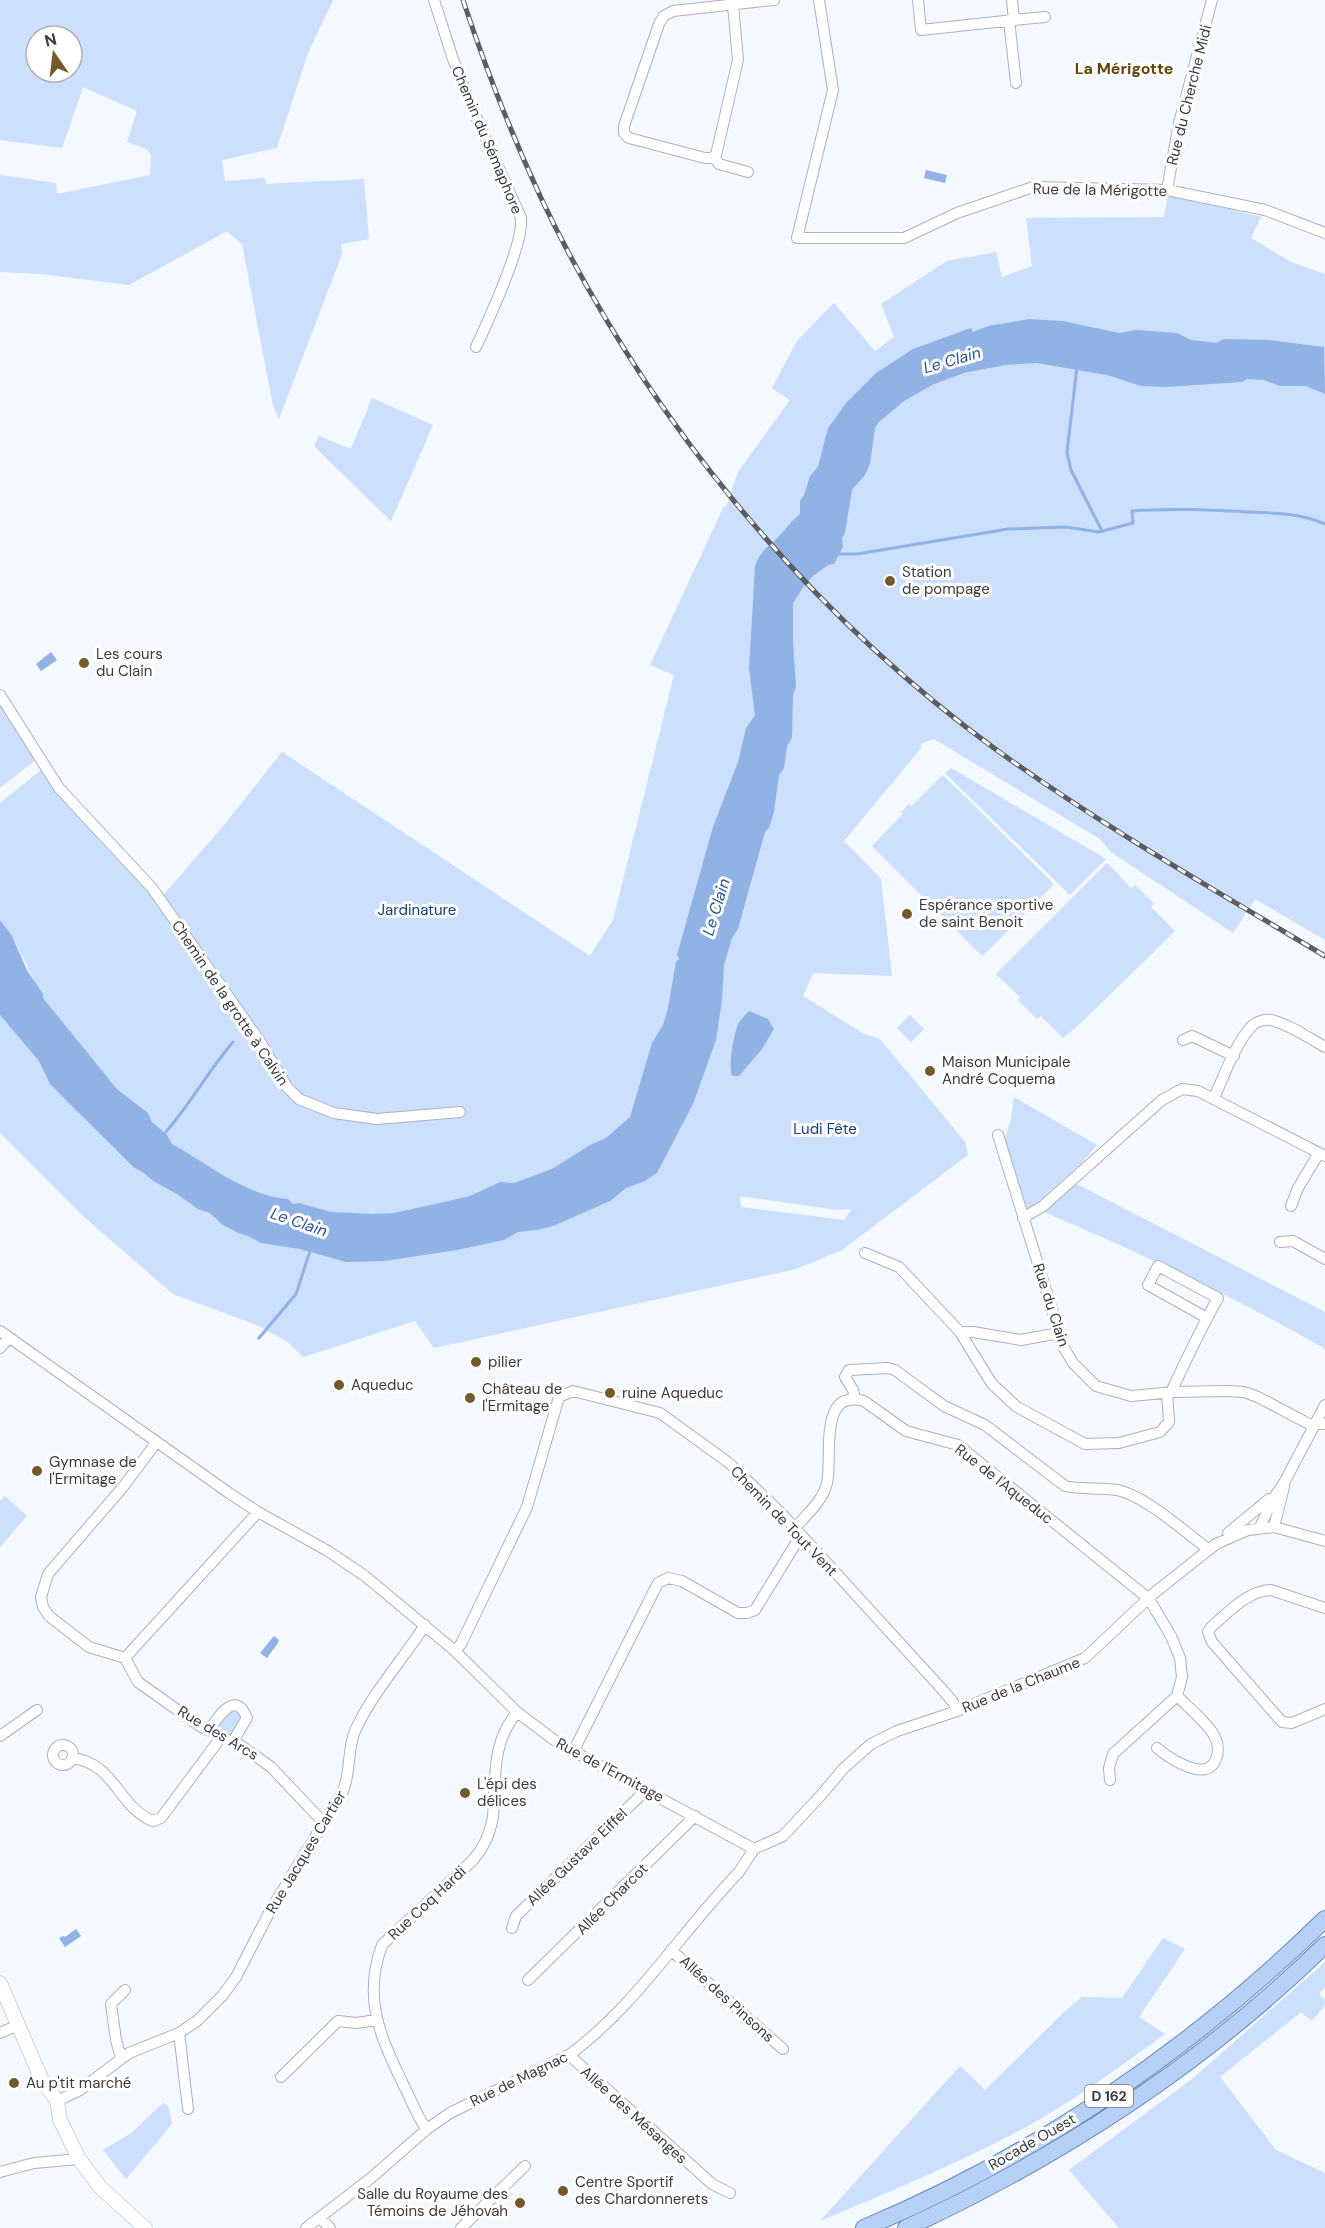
<svg xmlns="http://www.w3.org/2000/svg" width="1325" height="2228" viewBox="0 0 1325 2228" font-family="'DM Sans',sans-serif">
<style>
.green{fill:#ccdffd;fill-rule:evenodd}
.water{fill:#91b2e5}
.lines{fill:none;stroke-linecap:round;stroke-linejoin:round}
.stream{stroke:#91b2e5;stroke-width:3}
.minor-casing{stroke:#abb2bd;stroke-width:12}
.tertiary-casing{stroke:#abb2bd;stroke-width:15}
.primary-casing{stroke:#6a87b4;stroke-width:18}
.minor{stroke:#fff;stroke-width:10}
.tertiary{stroke:#fff;stroke-width:14}
.primary{stroke:#b6d0f8;stroke-width:16}
.rail-casing{stroke:#5a5d62;stroke-width:5}
.rail{stroke:#fff;stroke-width:3;stroke-dasharray:9;stroke-linecap:butt}
.poi-dot{fill:#74592c;stroke:#fff;stroke-width:2}
.labels{text-anchor:middle;dominant-baseline:central;stroke-width:6;stroke-linejoin:round;paint-order:stroke}
.shield{fill:#fff;stroke:#747679;stroke-width:1.5}
.shield-label{font-size:14px;font-weight:bold;fill:#383b3f}
.street-label{font-size:15px;fill:#383b3f;stroke:#fff}
.poi-label{font-size:15px;fill:#383b3f;stroke:#fff;text-anchor:start}
.park-label{font-size:15px;fill:#143c78;stroke:#fff}
.neighbourhood-label{font-size:16px;font-weight:bold;fill:#63460c;stroke:#fff}
.water-label{font-size:16px;font-style:italic;fill:#2a5291;stroke:#fff}
</style>
<rect width="100%" height="100%" fill="#f4f8ff"/>
<!-- green -->
<path class="green" d="M0 0H333L308 53 277 148 222 160 225 181 265 178 266 184 364 179 369 239 341 244 342 254 279 419 273 406 242 244 227 231 129 285 41 274 0 272V175L56 183 57 194 150 175 151 155 147 149 127 142 137 111 83 87 62 148 0 140ZM36 36H72V72H36Z
M1168 194 1261 217 1251 238 1291 262 1325 274V940L1255 899 1233 933 1111 852 1100 839 934 739 920 744 922 747 844 841 881 879 892 976 813 973 803 996 864 1034 880 1039 965 1142 968 1155 842 1250 796 1269 434 1348 415 1321 303 1357 288 1342 257 1325 173 1294 83 1216 0 1133V1015L40 1061 51 1084 132 1167 152 1122 148 1113 117 1089 43 998 11 934 0 920V803L45 767 160 899 225 824 282 752 590 956 613 920 674 675 650 665 724 506 726 507 738 472 790 400 772 388 797 341 834 303 875 351 894 337 881 304 947 261 996 252 1002 277 1032 266 1026 218 1164 217ZM740 1196 837 1210 852 1209 844 1220 741 1207Z
M372 398 433 425 391 521 314 446 319 436 351 449Z
M0 695 38 758 0 788Z
M951 768 1084 846 1106 859 1070 895 945 773Z
M943 775 1054 884 1022 916 1024 919 1016 927 1014 925 982 956 872 846 903 814 901 812 909 804 912 806Z
M1107 863 1131 888 1135 885 1154 904 1151 907 1175 931 1083 1021 1063 1038 1041 1016 1037 1019 1018 1000 1020 997 996 974Z
M910 1015 924 1029 911 1042 897 1028Z
M1014 1097 1097 1145 1081 1164 1028 1211 1025 1210 1005 1138 1010 1124Z
M1073 1182 1325 1312V1349C1234 1296 1138 1252 1042 1211Z
M5 1496 27 1516 0 1547V1501Z
M229 1709 237 1710 242 1717 233 1734 218 1728 217 1725Z
M1163 1938 1185 1949 1139 2017 1165 2034C1119 2067 1073 2102 1024 2128 958 2164 888 2192 820 2221L960 2066 985 2090 1063 2013 1082 1997 1122 1998Z
M1325 1962V1987L1319 1994 1325 2000V2005L1312 2021 1301 2012 1220 2077 1276 2150 1325 2173V2228H1119L1069 2170 1192 2079Z
M163 2103 168 2106 172 2124 126 2179 103 2150 130 2134Z"/>
<!-- water -->
<path class="water" d="M926 170 947 175 945 183 924 178Z
M1029 319 1063 321 1119 333 1136 330 1177 333 1191 340 1201 341 1216 343 1224 339 1268 340 1324 347 1325 394 1306 386H1280L1264 380 1247 379 1242 382 1166 387 1141 386 1107 375 1037 363 1005 365 964 373 934 384 904 401 879 422 875 428 870 464 865 475 852 490 845 533 842 538 843 547 834 564 828 565 813 576 804 586 793 603V641L796 687 793 695 792 738 787 746 784 768 779 775 774 812 769 828 765 832 738 929 732 938 724 965 722 1000 716 1040 693 1104 657 1173 645 1181 626 1188 610 1201 553 1226 537 1230 518 1232 504 1240 457 1250 384 1261 346 1262 300 1249 261 1243 248 1236 236 1232 223 1225 210 1213 198 1209 177 1194 153 1181 144 1173 133 1167 50 1084 39 1061 0 1015V920L11 934 27 970 43 994V998L117 1089 148 1113 152 1122 167 1135 172 1144C208 1164 246 1196 288 1199L293 1204 299 1203 331 1212 371 1214 394 1213 435 1204 470 1196 500 1182 514 1183 552 1169 590 1145 606 1138 630 1117 652 1043 663 1025 668 1008 676 962 679 959 677 955 713 827 738 762 746 728 755 715 749 669 755 567C759 551 769 547 779 536 787 528 791 521 800 514V501L804 495 810 476 818 467 828 428 846 403 876 373 913 349 971 328 973 332 988 326Z
M51 652 57 660 41 671 36 664Z
M749 1011 768 1019 774 1029 762 1049 739 1076H732C728 1067 734 1032 739 1022 742 1018 745 1015 749 1011Z
M274 1636 279 1640 278 1643 267 1658 260 1653Z
M76 1929 81 1936 65 1947 59 1938 63 1936 65 1937Z"/>
<g class="lines">
<!-- stream -->
<path class="stream" d="M1077 367 1067 452 1071 470 1102 531
M836 554H857L1008 529 1066 527 1099 532 1133 523 1132 511C1171 508 1209 510 1248 512 1274 513 1301 513 1325 524
M164 1134C190 1105 208 1071 233 1042
M259 1338 296 1294 310 1251"/>
<defs>
<path id="minor" d="M434 0 453 59 473 110 521 218C524 244 488 321 476 347
M819 0 833 90 797 238H904L957 213 1033 187 1167 190 1265 210 1325 233
M918 0 921 30 1014 20 1012 0
M733 5 738 60 716 155 711 158H705L629 138 624 133V126L659 24 664 16 673 11 774 0
M1009 20 1016 83
M1014 20 1045 17
M714 157 719 164 748 172
M1167 190 1179 123 1212 0
M0 695 59 788 152 888 261 1043 287 1087 299 1099 334 1113 377 1119 460 1112
M1183 1040 1192 1036 1234 1056
M1214 1098C1223 1078 1236 1043 1250 1028 1255 1022 1263 1019 1271 1020 1289 1024 1309 1038 1325 1047
M998 1135 1064 1348 1073 1363 1096 1386 1131 1396 1174 1392 1226 1391 1244 1392 1258 1397 1309 1424H1325
M1291 1206 1298 1188 1319 1153
M1023 1218 1043 1206 1162 1100 1182 1089 1198 1091 1325 1156
M1280 1242 1293 1241 1325 1259
M865 1253 899 1267 960 1332H973L1021 1340 1059 1333
M0 1331 229 1493 258 1512 328 1551 365 1576 455 1651 517 1712 558 1743 754 1849
M960 1332 992 1384 1017 1407 1085 1444 1119 1443 1160 1432 1169 1422 1167 1393
M0 1348 9 1338
M1174 1392 1173 1388C1187 1358 1201 1328 1218 1298L1158 1266 1148 1285 1207 1318
M855 1399 853 1390 845 1377 849 1370 888 1368 895 1370 944 1406 985 1425 1065 1486C1082 1490 1100 1487 1117 1490 1144 1495 1185 1532 1208 1549
M258 1512 125 1658 138 1682 200 1726 240 1745 271 1767 324 1823
M1260 1527 1273 1499 1285 1481 1325 1405
M1274 1527 1284 1487
M795 1528C806 1515 823 1501 827 1483 833 1459 817 1388 864 1401L906 1431 958 1445 1149 1599 1171 1636 1180 1658 1182 1677 1177 1696 1113 1754 1109 1768 1110 1780
M1228 1533 1269 1499
M1325 1608 1271 1590C1247 1591 1229 1612 1211 1627L1208 1632 1212 1642 1282 1722 1292 1723 1325 1709
M455 1651 461 1644 527 1507 559 1397 573 1391 660 1413 729 1463 782 1514 940 1687 953 1702 957 1711
M125 1658 89 1647 49 1616 43 1607 41 1597 48 1574 123 1487 156 1443
M209 1730C218 1717 235 1689 247 1718L233 1741
M0 1736 37 1710
M53 1755a10 10 0 1 1 20 0a10 10 0 1 1-20 0Z
M1157 1748C1169 1758 1207 1784 1216 1759 1219 1752 1218 1743 1215 1737 1208 1723 1188 1707 1177 1696
M573 1752 658 1583 668 1578 682 1581 738 1613H747L755 1610 801 1535
M72 1758C114 1762 119 1808 153 1821L161 1818 222 1736
M754 1849 783 1836 823 1793 843 1769 871 1744 897 1731 957 1711 1085 1658 1153 1594 1216 1544 1248 1530 1274 1527 1325 1541
M512 1928 516 1916 642 1794 645 1789
M671 1950 783 2049
M528 1980 695 1816
M0 2033 18 2025
M179 2033 188 2109
M569 2055 712 2184 730 2193
M121 2058 116 2040 111 2004 125 1990
M281 2077 338 2021 356 2023 377 2020
M57 2101 80 2090 129 2053 179 2033 197 2021 223 1995 236 1977 270 1911 343 1791C351 1772 347 1750 355 1731 370 1696 404 1658 425 1625
M427 2129C417 2118 412 2101 405 2088 381 2038 362 2000 382 1945L472 1861C484 1848 490 1834 493 1817 496 1777 491 1744 517 1712
M0 2172 34 2163 79 2159
M320 2218 330 2228
M306 2228 371 2178 427 2129 450 2113 569 2055C636 2006 681 1932 739 1872L754 1849
M461 2228 525 2166"/>
<path id="tertiary" d="M0 1983 41 2078 57 2101 60 2120 79 2159 100 2187 145 2228"/>
<path id="primary" d="M864 2228C1036 2156 1192 2049 1325 1919
M906 2228C1060 2157 1203 2064 1325 1945"/>
</defs>
<!-- minor casing -->
<use href="#minor" class="minor-casing"/>
<!-- tertiary casing -->
<use href="#tertiary" class="tertiary-casing"/>
<!-- primary casing -->
<use href="#primary" class="primary-casing"/>
<!-- minor -->
<use href="#minor" class="minor"/>
<!-- tertiary -->
<use href="#tertiary" class="tertiary"/>
<!-- primary -->
<use href="#primary" class="primary"/>
<defs>
<path id="rail" d="M463 0C485 67 511 133 541 198 644 414 804 610 998 751 1102 826 1215 890 1325 956"/>
</defs>
<!-- rail casing -->
<use href="#rail" class="rail-casing"/>
<!-- rail -->
<use href="#rail" class="rail"/>
</g>
<!-- markers -->
<g class="poi-dot">
<circle cx="890" cy="581" r="6"/>
<circle cx="84" cy="663" r="6"/>
<circle cx="907" cy="914" r="6"/>
<circle cx="930" cy="1071" r="6"/>
<circle cx="476" cy="1362" r="6"/>
<circle cx="339" cy="1385" r="6"/>
<circle cx="610" cy="1393" r="6"/>
<circle cx="470" cy="1398" r="6"/>
<circle cx="37" cy="1471" r="6"/>
<circle cx="465" cy="1793" r="6"/>
<circle cx="14" cy="2083" r="6"/>
<circle cx="563" cy="2191" r="6"/>
<circle cx="520" cy="2203" r="6"/>
</g>
<g class="labels">
<!-- shield labels -->
<rect class="shield" x="1085" y="2085" width="48" height="22" rx="4.5"/>
<g class="shield-label">
<text x="1109" y="2096">D 162</text>
</g>
<!-- street labels -->
<g class="street-label">
<text transform="translate(1189 95) rotate(-76)">Rue du Cherche Midi</text>
<text transform="translate(487 140) rotate(67)">Chemin du Sémaphore</text>
<text transform="translate(1100 190) rotate(1)">Rue de la Mérigotte</text>
<text transform="translate(230 1003) rotate(56)">Chemin de la grotte à Calvin</text>
<text transform="translate(1051 1305) rotate(72)">Rue du Clain</text>
<text transform="translate(1004 1484) rotate(38)">Rue de l'Aqueduc</text>
<text transform="translate(784 1521) rotate(46)">Chemin de Tout Vent</text>
<text transform="translate(1021 1685) rotate(-22)">Rue de la Chaume</text>
<text transform="translate(218 1733) rotate(31)">Rue des Arcs</text>
<text transform="translate(610 1770) rotate(28)">Rue de l'Ermitage</text>
<text transform="translate(306 1852) rotate(-59)">Rue Jacques Cartier</text>
<text transform="translate(577 1857) rotate(-44)">Allée Gustave Eiffel</text>
<text transform="translate(612 1899) rotate(-45)">Allée Charcot</text>
<text transform="translate(427 1903) rotate(-43)">Rue Coq Hardi</text>
<text transform="translate(727 1999) rotate(42)">Allée des Pinsons</text>
<text transform="translate(519 2079) rotate(-26)">Rue de Magnac</text>
<text transform="translate(634 2115) rotate(42)">Allée des Mésanges</text>
<text transform="translate(1032 2142) rotate(-30)">Rocade Ouest</text>
</g>
<!-- poi labels -->
<g class="poi-label">
<text x="902" y="572">Station<tspan x="902" dy="17">de pompage</tspan></text>
<text x="96" y="654">Les cours<tspan x="96" dy="17">du Clain</tspan></text>
<text x="919" y="905">Espérance sportive<tspan x="919" dy="17">de saint Benoit</tspan></text>
<text x="942" y="1062">Maison Municipale<tspan x="942" dy="17">André Coquema</tspan></text>
<text x="488" y="1362">pilier</text>
<text x="351" y="1385">Aqueduc</text>
<text x="482" y="1389">Château de<tspan x="482" dy="17">l'Ermitage</tspan></text>
<text x="622" y="1393">ruine Aqueduc</text>
<text x="49" y="1462">Gymnase de<tspan x="49" dy="17">l'Ermitage</tspan></text>
<text x="477" y="1784">L'épi des<tspan x="477" dy="17">délices</tspan></text>
<text x="26" y="2083">Au p'tit marché</text>
<text x="575" y="2182">Centre Sportif<tspan x="575" dy="17">des Chardonnerets</tspan></text>
<text x="508" y="2194" text-anchor="end">Salle du Royaume des<tspan x="508" dy="17">Témoins de Jéhovah</tspan></text>
</g>
<!-- park labels -->
<g class="park-label">
<text x="417" y="910">Jardinature</text>
<text x="825" y="1129">Ludi Fête</text>
</g>
<!-- neighbourhood labels -->
<g class="neighbourhood-label">
<text x="1124" y="68">La Mérigotte</text>
</g>
<!-- water labels -->
<g class="water-label">
<text transform="translate(952 360) rotate(-16)">Le Clain</text>
<text transform="translate(716 907) rotate(-73)">Le Clain</text>
<text transform="translate(299 1222) rotate(19)">Le Clain</text>
</g>
</g>
<!-- north arrow -->
<g transform="translate(54 54) rotate(346)"><circle r="28" fill="#ffffff" stroke="#afb1b2" stroke-width="1.5"/>
<path d="M0-4.5L10 22L0 15L-10 22Z" fill="#74592c"/>
<text y="-9" font-size="16" font-weight="bold" text-anchor="middle" fill="#383b3f">N</text>
</g>
</svg>
